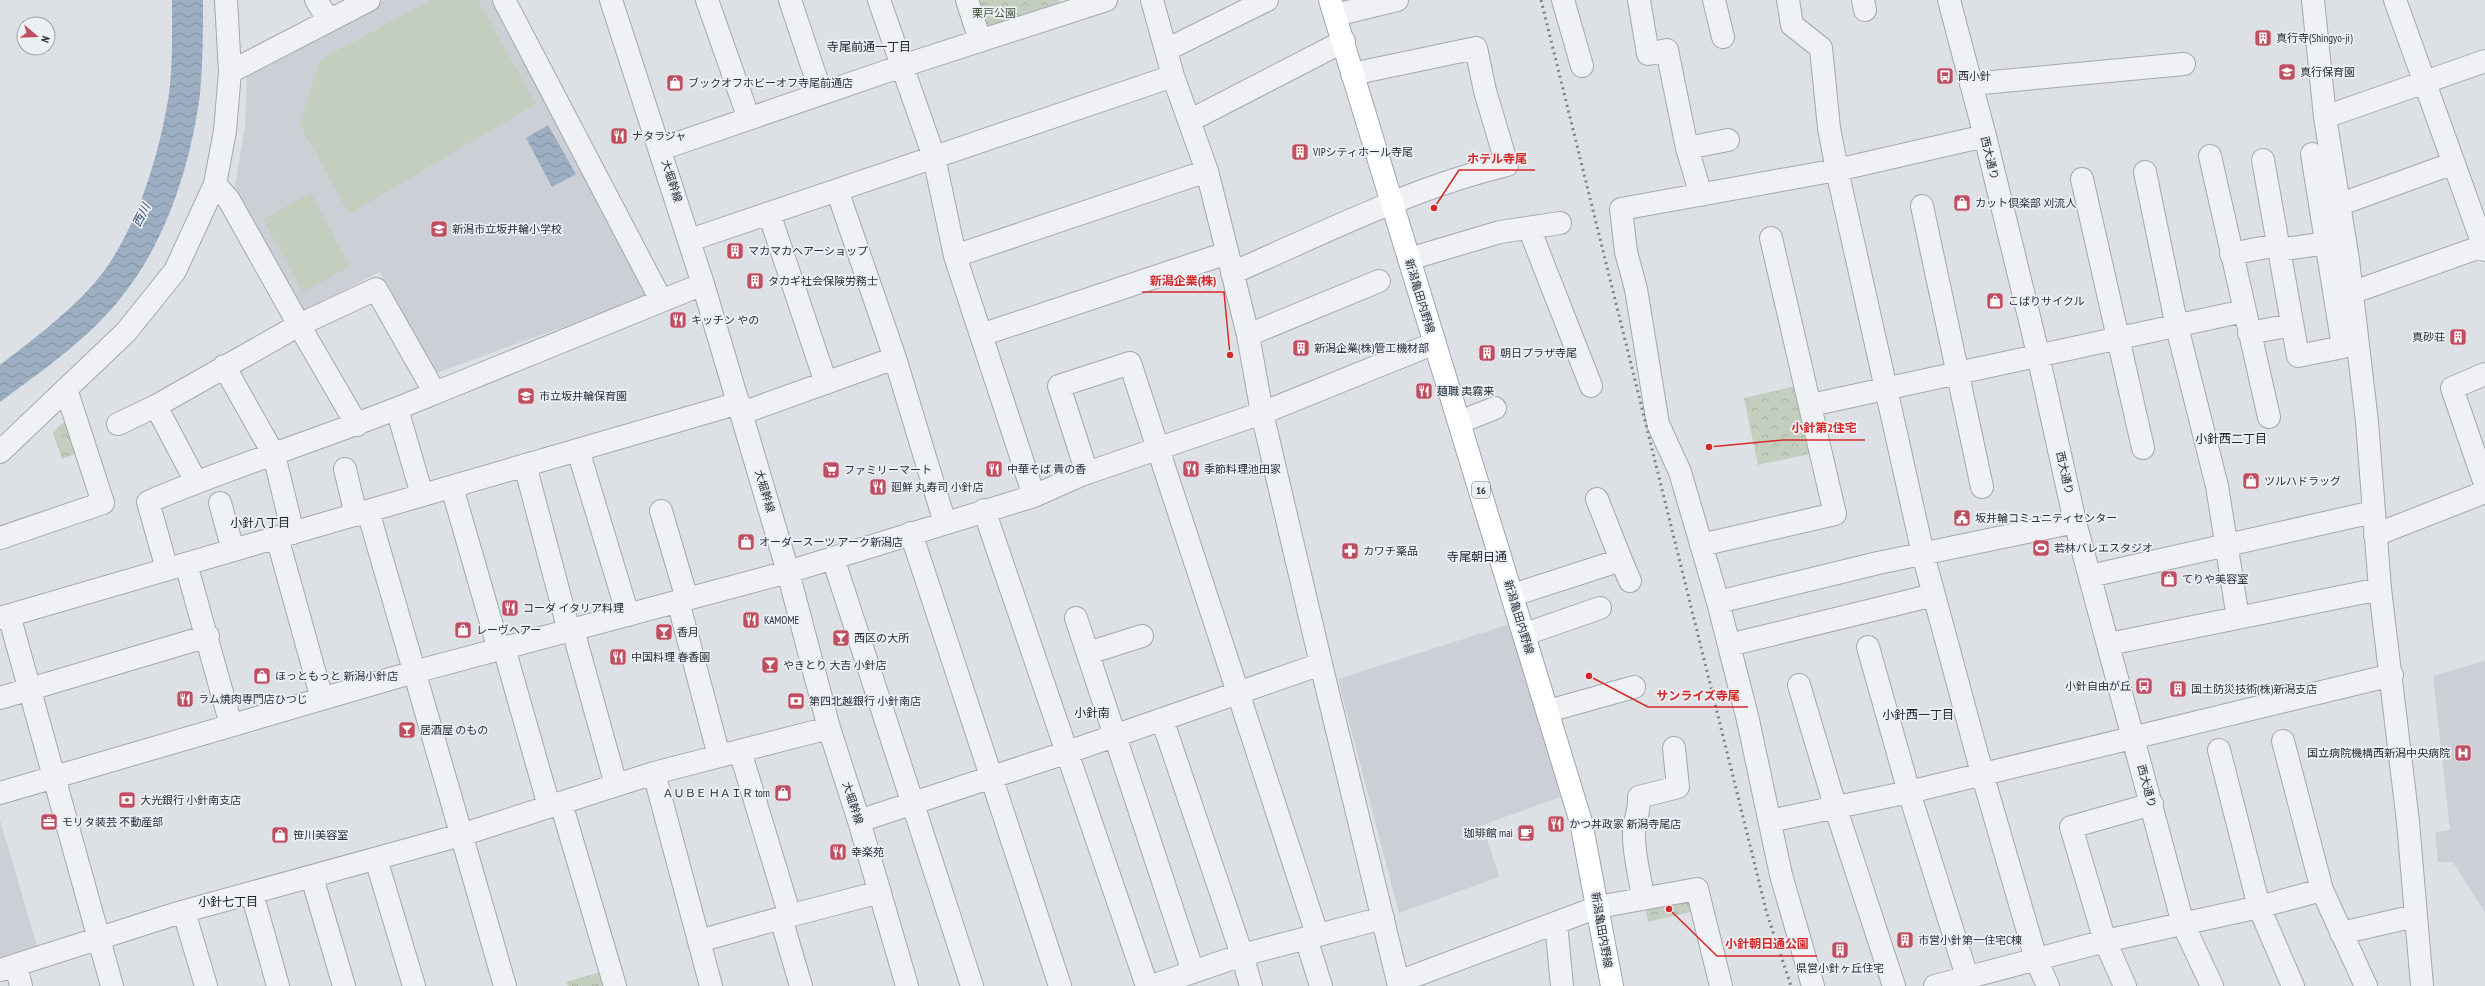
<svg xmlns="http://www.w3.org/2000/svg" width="2485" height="986" viewBox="0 0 2485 986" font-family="'PT Sans Narrow','Noto Sans JP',sans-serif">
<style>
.built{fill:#ccd0d6}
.park{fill:url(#park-crowns)}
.pitch{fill:#c3cebf}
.water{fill:url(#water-waves)}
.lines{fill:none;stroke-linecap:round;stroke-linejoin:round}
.minor-casing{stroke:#a3a8ae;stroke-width:24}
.major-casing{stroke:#9ea5b0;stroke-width:24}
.minor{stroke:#eff1f4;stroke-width:22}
.major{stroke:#fff;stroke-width:22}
.rail{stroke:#79818d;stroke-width:3;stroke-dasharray:2 4;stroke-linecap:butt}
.labels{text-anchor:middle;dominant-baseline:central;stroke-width:3.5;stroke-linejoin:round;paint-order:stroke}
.shield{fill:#eceff3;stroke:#636972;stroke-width:1}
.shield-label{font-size:10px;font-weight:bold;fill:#282f3a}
.park-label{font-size:11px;fill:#3d5437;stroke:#eceff3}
.poi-label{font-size:11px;fill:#282f3a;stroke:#eceff3;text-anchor:start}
.street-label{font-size:11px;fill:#282f3a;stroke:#eceff3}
.neighbourhood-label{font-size:12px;fill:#1b202b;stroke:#eceff3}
.water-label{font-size:12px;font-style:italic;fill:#374e6a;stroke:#eceff3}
.leader{fill:none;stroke:#d62828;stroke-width:1.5}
.callout-dot{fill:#d62828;stroke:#eceff3;stroke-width:1.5}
.callout-label{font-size:12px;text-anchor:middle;font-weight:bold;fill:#d62828;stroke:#eceff3;stroke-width:3.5;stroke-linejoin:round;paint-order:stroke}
</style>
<defs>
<pattern id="park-crowns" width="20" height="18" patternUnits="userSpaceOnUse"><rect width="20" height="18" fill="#c3cebf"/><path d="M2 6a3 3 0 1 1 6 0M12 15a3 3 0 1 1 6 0" fill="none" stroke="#a8b1a5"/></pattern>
<pattern id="water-waves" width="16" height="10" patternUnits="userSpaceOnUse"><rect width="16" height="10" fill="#9cafc2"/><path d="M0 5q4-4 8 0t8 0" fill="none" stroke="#7f8f9f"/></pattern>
</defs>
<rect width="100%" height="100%" fill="#dde1e5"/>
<!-- built -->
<path class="built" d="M384 0H496L654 294 434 374 380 272 304 310 235 187 245 126 247 71Z
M1513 623 1563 796 1483 825 1499 877 1399 913 1338 679Z
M2485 661V912L2453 862H2438L2435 832 2450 830 2433 676Z
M0 820 38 949 0 960Z"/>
<!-- park -->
<path class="park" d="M974 0H1059L1060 4 985 31Z
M1800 385 1814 453 1758 465 1744 398Z
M70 415 83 451 62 459 53 433Z
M1690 896 1694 911 1648 922 1645 906Z
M604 971 608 986H568L566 982Z"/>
<!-- pitch -->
<path class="pitch" d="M431 0H478L536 104 349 214 300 125 320 60Z
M311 193 350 267 303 292 263 219Z"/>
<!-- water -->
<path class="water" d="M172 0H203C203 31 203 63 200 94 191 163 167 240 123 295 90 338 43 370 0 402V365C31 341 63 317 90 288 134 241 159 157 169 94 173 63 172 31 172 0Z
M548 125 576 174 552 187 526 138Z"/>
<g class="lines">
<defs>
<path id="minor" d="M316 0 329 21
M504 0 661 300
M611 0 703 284 788 572 829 728 859 821 907 986
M707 0 749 119
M790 0 821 93
M879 0 934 157 955 256 1034 496
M967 0 980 41
M1152 0 1173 76 1207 171 1248 335 1262 413 1321 664 1399 986
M1563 0 1582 66
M1639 0 1648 54 1667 50 1687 148 1701 195
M1714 0 1723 37
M1788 0 1792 25 1821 48 1829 128 1837 170 1923 554 1982 773 2036 959 2048 986
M1863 0 1865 10
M1949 0 1985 136 2034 337 2075 522 2183 924 2212 986
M2313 0 2325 117 2348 260 2367 422 2380 589 2408 822 2422 986
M2395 0 2485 250
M1335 15 1397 0
M1166 50 1267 0
M230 72 369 0
M1971 84 2184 64
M2325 117 2485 61
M1189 121 1344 41
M1687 148 1728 140
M661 149 902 66 1106 0
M2210 156 2269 417
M2263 160 2298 356 2343 347 2312 154
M2145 172 2177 327 2217 486 2238 618
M2082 179 2143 448
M215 184 229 200 299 325 376 289 435 393 703 284
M837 190 895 358 945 523
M2338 205 2454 163
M1922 206 1982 487
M769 213 826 383
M1529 228 1591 386
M690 240 1173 76
M2278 250 2327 243
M2231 254 2277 245
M955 256 1207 171
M1409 259 1500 232 1560 223
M1232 273C1322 234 1411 188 1507 165L1485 91 1476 48 1352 74
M2351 293 2483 246
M2249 333 2292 325
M981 335 1227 253
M1248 335 1379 281
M224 366 274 455 293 533
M2485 374 2452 388 2485 484
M1811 405 2244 311
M156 406 196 482
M397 409 422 495
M742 413 895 358
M1460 422 1495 408
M118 424 156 406 299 325 357 425
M578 450 628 615
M0 452 126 332 175 271 215 184 225 131 230 72 226 0
M525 465 569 631
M345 469 356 515
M1087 473 1059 386 1130 363 1317 934
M452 487 499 650
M1597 499 1621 560
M220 503 233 550
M984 510 1147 986
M368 511 505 986
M661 511 687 599
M911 533 1060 986
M2375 535 2485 492
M277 537 322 699
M0 538 103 503 66 389
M1701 545 1835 514 1771 238
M833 558 972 986
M186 564 231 725
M167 569 148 502C242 462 341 433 435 393
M2090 576 2373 512
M1513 595 1621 560 1630 581
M678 601 719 756
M1718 602 1878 563 2075 522
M9 615 112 986
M0 618 739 403
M1076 618 1193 972
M573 630 616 785
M1525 634 1600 608
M2109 644 2380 589
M1729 645 1934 595
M1868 647 1909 792 1970 986
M504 648 549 806
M1088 653 1142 636
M1799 685 1836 809 1894 986
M0 698 208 636
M1548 711 1634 687
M1162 719 1242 955 1251 986
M2283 741 2322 890 2366 986
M2219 750 2259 907 2293 986
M740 751 790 916
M654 773 711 986
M0 793 414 672 788 572 1034 496 1081 475 1262 413 1435 343
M561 803 615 986
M859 821 1068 752 1321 664
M1770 821 1909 792 2392 675
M376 859 414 986
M312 877 344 986
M252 893 278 986
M1643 898C1640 875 1633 854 1634 831 1635 819 1640 809 1639 797L1678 787 1674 748
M184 912 206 986
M781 918 880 892
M1556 923 1562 986
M2341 933 2415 916
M1306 938 1321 986
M699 941 781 918 801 986
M16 965 21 986
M0 970 178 913 461 835 654 773 829 728
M1398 982 1598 907 1697 889 1721 986
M1152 986 1242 955 1383 918
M1813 986 1781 875 1748 720 1718 602 1680 472 1658 424 1636 289 1626 252 1621 209 1837 170 1985 136
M1935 986 2105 941 2259 907 2322 890
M2125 986 2105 941 2071 827 2152 804"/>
<path id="major" d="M1330 0 1581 822 1612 986"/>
</defs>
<!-- minor casing -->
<use href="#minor" class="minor-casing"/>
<!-- major casing -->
<use href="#major" class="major-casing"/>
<!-- minor -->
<use href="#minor" class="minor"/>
<!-- major -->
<use href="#major" class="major"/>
<!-- rail -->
<path class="rail" d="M1541 0 1767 914 1791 986"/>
</g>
<!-- icons -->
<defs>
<symbol id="building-square" viewBox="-11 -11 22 22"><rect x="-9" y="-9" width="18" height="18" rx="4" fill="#bf4e60" stroke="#eceff3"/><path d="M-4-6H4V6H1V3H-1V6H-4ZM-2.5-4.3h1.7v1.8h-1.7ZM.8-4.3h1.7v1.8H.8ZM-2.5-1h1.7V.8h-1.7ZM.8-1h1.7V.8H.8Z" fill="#fff"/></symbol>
<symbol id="school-square" viewBox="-11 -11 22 22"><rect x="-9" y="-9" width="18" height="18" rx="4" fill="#bf4e60" stroke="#eceff3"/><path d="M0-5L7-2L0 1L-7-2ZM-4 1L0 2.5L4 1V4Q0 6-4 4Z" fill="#fff"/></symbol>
<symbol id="bus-square" viewBox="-11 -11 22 22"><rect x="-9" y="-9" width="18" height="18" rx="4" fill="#bf4e60" stroke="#eceff3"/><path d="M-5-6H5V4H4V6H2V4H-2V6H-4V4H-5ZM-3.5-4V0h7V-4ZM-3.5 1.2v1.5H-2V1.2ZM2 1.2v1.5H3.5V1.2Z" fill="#fff"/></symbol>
<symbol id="shop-square" viewBox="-11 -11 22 22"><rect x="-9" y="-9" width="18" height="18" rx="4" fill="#bf4e60" stroke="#eceff3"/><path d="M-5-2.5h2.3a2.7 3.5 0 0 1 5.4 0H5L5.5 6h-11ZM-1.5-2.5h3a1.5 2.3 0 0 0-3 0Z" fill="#fff"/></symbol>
<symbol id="restaurant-square" viewBox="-11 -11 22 22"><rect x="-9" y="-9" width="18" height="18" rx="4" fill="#bf4e60" stroke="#eceff3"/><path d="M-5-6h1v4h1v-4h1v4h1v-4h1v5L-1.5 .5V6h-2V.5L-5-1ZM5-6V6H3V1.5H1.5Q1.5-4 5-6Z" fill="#fff"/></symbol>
<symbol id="supermarket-square" viewBox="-11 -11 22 22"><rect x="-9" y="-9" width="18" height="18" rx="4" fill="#bf4e60" stroke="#eceff3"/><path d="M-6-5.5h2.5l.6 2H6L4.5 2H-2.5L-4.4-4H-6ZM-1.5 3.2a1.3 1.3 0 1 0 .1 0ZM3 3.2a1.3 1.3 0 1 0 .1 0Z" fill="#fff"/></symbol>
<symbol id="civic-square" viewBox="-11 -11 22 22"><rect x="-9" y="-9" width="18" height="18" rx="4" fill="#bf4e60" stroke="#eceff3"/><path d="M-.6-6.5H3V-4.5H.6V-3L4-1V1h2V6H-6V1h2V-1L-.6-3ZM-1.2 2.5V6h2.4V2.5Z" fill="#fff"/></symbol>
<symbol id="stadium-square" viewBox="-11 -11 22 22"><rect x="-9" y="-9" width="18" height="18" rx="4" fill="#bf4e60" stroke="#eceff3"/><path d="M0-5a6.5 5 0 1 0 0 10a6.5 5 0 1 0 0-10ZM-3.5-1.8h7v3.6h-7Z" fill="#fff"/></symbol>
<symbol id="pharmacy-square" viewBox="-11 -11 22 22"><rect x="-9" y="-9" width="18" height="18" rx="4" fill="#bf4e60" stroke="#eceff3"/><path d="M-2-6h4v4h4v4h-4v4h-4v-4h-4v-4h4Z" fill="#fff"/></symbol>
<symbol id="bar-square" viewBox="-11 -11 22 22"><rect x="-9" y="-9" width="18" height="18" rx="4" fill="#bf4e60" stroke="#eceff3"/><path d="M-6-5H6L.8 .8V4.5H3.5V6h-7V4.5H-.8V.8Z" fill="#fff"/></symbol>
<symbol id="bank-square" viewBox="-11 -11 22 22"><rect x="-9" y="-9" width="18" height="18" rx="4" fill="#bf4e60" stroke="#eceff3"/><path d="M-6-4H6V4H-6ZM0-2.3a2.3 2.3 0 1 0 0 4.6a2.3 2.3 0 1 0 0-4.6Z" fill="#fff"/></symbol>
<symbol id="hospital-square" viewBox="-11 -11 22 22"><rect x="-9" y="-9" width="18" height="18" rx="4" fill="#bf4e60" stroke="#eceff3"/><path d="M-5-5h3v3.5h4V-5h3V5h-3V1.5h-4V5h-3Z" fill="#fff"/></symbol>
<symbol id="office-square" viewBox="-11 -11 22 22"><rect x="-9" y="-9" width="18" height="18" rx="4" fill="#bf4e60" stroke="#eceff3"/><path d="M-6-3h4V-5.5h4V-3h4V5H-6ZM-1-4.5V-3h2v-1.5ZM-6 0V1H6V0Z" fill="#fff"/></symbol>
<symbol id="cafe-square" viewBox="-11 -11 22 22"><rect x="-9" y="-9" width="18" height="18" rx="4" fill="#bf4e60" stroke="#eceff3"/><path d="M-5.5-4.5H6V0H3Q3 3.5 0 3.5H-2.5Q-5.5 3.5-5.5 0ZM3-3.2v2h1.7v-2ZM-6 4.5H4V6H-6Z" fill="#fff"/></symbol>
</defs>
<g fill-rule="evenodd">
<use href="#building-square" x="2253" y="28" width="20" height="20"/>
<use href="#school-square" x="2277" y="62" width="20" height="20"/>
<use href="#bus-square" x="1935" y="66" width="20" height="20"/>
<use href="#shop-square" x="665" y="73" width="20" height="20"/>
<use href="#restaurant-square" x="609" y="126" width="20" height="20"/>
<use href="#building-square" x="1290" y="142" width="20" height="20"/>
<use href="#shop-square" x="1952" y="193" width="20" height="20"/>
<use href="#school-square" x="429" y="219" width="20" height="20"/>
<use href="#building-square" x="725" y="241" width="20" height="20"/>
<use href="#building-square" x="745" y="271" width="20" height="20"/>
<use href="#shop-square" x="1985" y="291" width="20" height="20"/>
<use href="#restaurant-square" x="668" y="310" width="20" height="20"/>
<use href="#building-square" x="2448" y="327" width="20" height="20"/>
<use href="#building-square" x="1291" y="338" width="20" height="20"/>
<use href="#building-square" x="1477" y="343" width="20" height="20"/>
<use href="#restaurant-square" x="1414" y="381" width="20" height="20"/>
<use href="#school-square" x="516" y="386" width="20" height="20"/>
<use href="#restaurant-square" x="984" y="459" width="20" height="20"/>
<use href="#restaurant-square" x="1181" y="459" width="20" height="20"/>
<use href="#supermarket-square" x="821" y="460" width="20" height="20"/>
<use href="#shop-square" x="2241" y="471" width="20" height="20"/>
<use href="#restaurant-square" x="868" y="477" width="20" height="20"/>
<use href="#civic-square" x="1952" y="508" width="20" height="20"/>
<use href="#shop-square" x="736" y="532" width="20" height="20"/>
<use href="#stadium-square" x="2031" y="538" width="20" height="20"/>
<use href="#pharmacy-square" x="1340" y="541" width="20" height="20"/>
<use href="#shop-square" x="2159" y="569" width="20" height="20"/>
<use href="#restaurant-square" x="500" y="598" width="20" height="20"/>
<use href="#restaurant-square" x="741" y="610" width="20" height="20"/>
<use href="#shop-square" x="453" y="620" width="20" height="20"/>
<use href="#bar-square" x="654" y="622" width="20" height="20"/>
<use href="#bar-square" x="831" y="628" width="20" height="20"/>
<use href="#restaurant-square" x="608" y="647" width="20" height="20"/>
<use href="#bar-square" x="760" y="655" width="20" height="20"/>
<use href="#shop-square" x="252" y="666" width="20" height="20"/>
<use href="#bus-square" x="2134" y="676" width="20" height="20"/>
<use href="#building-square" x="2168" y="679" width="20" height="20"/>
<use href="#restaurant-square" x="175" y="689" width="20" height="20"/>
<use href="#bank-square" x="786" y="691" width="20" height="20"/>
<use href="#bar-square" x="397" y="720" width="20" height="20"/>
<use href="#hospital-square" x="2453" y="743" width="20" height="20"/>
<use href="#shop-square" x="773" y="783" width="20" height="20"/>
<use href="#bank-square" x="117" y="790" width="20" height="20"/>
<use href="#office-square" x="39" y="812" width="20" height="20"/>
<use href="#restaurant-square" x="1546" y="814" width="20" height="20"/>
<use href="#cafe-square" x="1516" y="823" width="20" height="20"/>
<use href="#shop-square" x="270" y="825" width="20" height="20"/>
<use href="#restaurant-square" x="828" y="842" width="20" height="20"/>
<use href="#building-square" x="1895" y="930" width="20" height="20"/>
<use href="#building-square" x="1830" y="940" width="20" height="20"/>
</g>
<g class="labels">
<!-- shield labels -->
<rect class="shield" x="1472" y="482" width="18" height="16" rx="3"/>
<g class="shield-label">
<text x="1481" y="490">16</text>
</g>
<!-- park labels -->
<g class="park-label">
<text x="994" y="13">栗戸公園</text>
</g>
<!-- poi labels -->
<g class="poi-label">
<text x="2276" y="38">真行寺(Shingyo-ji)</text>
<text x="2300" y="72">真行保育園</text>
<text x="1958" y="76">西小針</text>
<text x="688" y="83">ブックオフホビーオフ寺尾前通店</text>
<text x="632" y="136">ナタラジャ</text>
<text x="1313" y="152">VIPシティホール寺尾</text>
<text x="1975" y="203">カット倶楽部 刈流人</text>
<text x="452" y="229">新潟市立坂井輪小学校</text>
<text x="748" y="251">マカマカヘアーショップ</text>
<text x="768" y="281">タカギ社会保険労務士</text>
<text x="2008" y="301">こばりサイクル</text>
<text x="691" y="320">キッチン やの</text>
<text x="2445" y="337" text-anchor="end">真砂荘</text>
<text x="1314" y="348">新潟企業(株)管工機材部</text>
<text x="1500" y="353">朝日プラザ寺尾</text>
<text x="1437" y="391">麺職 夷霧来</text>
<text x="539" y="396">市立坂井輪保育園</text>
<text x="1007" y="469">中華そば 貴の香</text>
<text x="1204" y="469">季節料理池田家</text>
<text x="844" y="470">ファミリーマート</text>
<text x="2264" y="481">ツルハドラッグ</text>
<text x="891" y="487">廻鮮 丸寿司 小針店</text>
<text x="1975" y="518">坂井輪コミュニティセンター</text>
<text x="759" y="542">オーダースーツ アーク新潟店</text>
<text x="2054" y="548">若林バレエスタジオ</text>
<text x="1363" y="551">カワチ薬品</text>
<text x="2182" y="579">てりや美容室</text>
<text x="523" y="608">コーダ イタリア料理</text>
<text x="764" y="620">KAMOME</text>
<text x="476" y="630">レーヴヘアー</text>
<text x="677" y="632">香月</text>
<text x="854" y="638">西区の大所</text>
<text x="631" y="657">中国料理 春香園</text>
<text x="783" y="665">やきとり 大吉 小針店</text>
<text x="275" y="676">ほっともっと 新潟小針店</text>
<text x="2131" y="686" text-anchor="end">小針自由が丘</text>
<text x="2191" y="689">国土防災技術(株)新潟支店</text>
<text x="198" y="699">ラム焼肉専門店ひつじ</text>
<text x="809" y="701">第四北越銀行 小針南店</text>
<text x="420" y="730">居酒屋 のもの</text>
<text x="2450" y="753" text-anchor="end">国立病院機構西新潟中央病院</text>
<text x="770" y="793" text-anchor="end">ＡＵＢＥ ＨＡＩＲ tom</text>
<text x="140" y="800">大光銀行 小針南支店</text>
<text x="62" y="822">モリタ装芸 不動産部</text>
<text x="1569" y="824">かつ丼政家 新潟寺尾店</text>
<text x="1513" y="833" text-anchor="end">珈琲館 mai</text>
<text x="293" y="835">笹川美容室</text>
<text x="851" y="852">幸楽苑</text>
<text x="1918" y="940">市営小針第一住宅C棟</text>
<text x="1840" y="968" text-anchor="middle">県営小針ヶ丘住宅</text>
</g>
<!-- street labels -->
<g class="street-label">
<text transform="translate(1990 158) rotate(76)">西大通り</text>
<text transform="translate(672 181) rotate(72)">大堀幹線</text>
<text transform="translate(1420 296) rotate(73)">新潟亀田内野線</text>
<text transform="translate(2065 473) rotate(77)">西大通り</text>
<text transform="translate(765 491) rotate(74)">大堀幹線</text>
<text transform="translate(1519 617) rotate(73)">新潟亀田内野線</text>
<text transform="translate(2147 786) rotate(75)">西大通り</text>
<text transform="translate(853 803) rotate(72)">大堀幹線</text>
<text transform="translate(1602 930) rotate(80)">新潟亀田内野線</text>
</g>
<!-- neighbourhood labels -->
<g class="neighbourhood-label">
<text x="869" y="46">寺尾前通一丁目</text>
<text x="2231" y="438">小針西二丁目</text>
<text x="260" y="522">小針八丁目</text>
<text x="1477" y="556">寺尾朝日通</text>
<text x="1092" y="712">小針南</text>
<text x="1918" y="714">小針西一丁目</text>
<text x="228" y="901">小針七丁目</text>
</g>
<!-- water labels -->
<g class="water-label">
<text transform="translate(141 215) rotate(-63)">西川</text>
</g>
</g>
<!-- callouts -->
<path class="leader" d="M1434 208L1459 170H1535M1230 355L1224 292H1142M1709 447L1783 440H1865M1589 676L1648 707H1748M1669 909L1717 956H1817"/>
<g class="callout-dot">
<circle cx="1434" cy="208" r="4"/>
<circle cx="1230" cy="355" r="4"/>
<circle cx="1709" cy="447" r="4"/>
<circle cx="1589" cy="676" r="4"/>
<circle cx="1669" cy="909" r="4"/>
</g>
<g class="callout-label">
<text x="1497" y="163">ホテル寺尾</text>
<text x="1183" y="285">新潟企業(株)</text>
<text x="1824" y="432">小針第2住宅</text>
<text x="1698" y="700">サンライズ寺尾</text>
<text x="1767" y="948">小針朝日通公園</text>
</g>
<!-- north arrow -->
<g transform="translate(36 36) rotate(109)"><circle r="19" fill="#eceff3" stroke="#9ea2a9"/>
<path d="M0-3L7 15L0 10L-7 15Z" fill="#bf4e60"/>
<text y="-6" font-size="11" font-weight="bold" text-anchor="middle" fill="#282f3a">N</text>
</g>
</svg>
